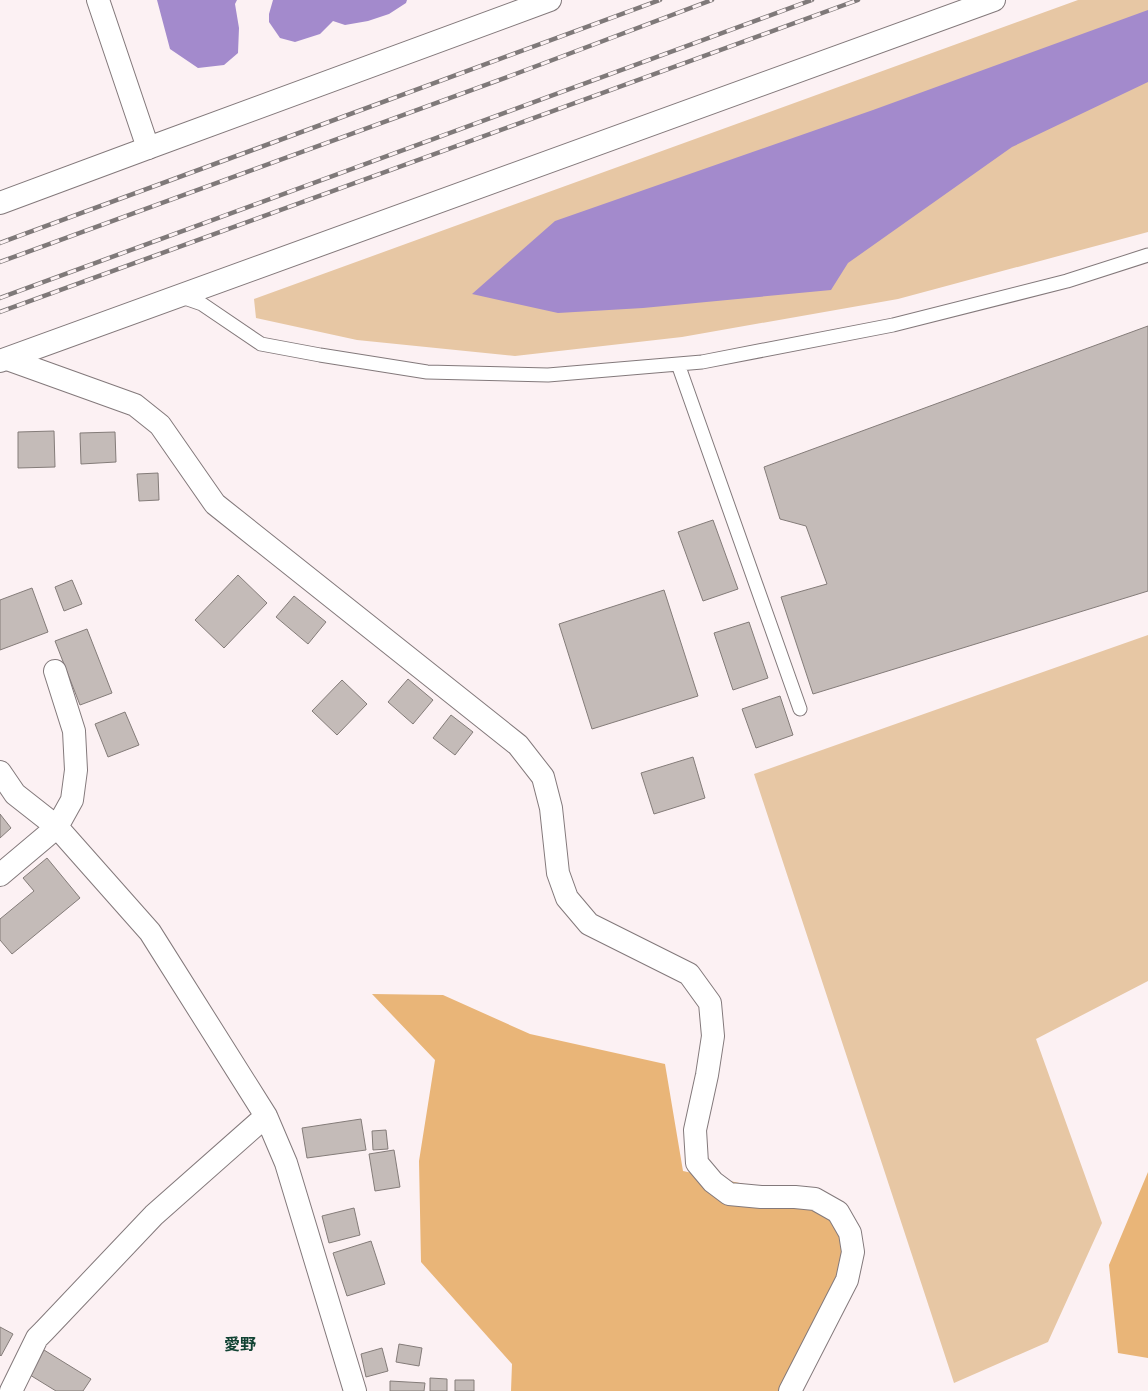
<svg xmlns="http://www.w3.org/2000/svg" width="1148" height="1391" viewBox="0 0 1148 1391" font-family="'Work Sans','Noto Sans JP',sans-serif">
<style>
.green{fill:#e7c7a4}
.forest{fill:#e9b578}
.water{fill:#a38acc}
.building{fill:#c4bbb8;stroke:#847c79}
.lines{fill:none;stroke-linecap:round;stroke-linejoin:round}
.lane-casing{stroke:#83797b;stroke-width:15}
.street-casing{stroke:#83797b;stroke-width:24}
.secondary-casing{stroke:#83797b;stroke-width:24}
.lane{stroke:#fff;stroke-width:13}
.street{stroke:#fff;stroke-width:22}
.secondary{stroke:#fff;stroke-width:22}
.rail-casing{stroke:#7f7979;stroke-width:4.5}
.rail{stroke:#fcf1f3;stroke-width:3;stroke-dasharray:9;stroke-linecap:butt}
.labels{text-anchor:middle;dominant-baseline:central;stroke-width:3;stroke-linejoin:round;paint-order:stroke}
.quarter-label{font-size:16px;font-weight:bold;fill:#104232;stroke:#fcf1f3}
</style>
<rect width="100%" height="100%" fill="#fcf1f3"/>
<!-- green -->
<path class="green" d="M1078 0H1148V232L898 299 682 337 515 356 357 340 256 318 254 299Z
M1148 635V981L1036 1039 1102 1223 1048 1342 954 1383 754 774Z"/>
<!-- forest -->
<path class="forest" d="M372 994 443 995 530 1034 665 1064 683 1171 815 1199 853 1252 799 1391H511L512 1364 421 1262 419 1161 435 1060Z
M1148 1172V1358L1118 1353 1109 1265Z"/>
<!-- water -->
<path class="water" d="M157 0H237L235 4 239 28 238 53 224 65 198 68 170 49Z
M273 0H407L406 3 389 14 368 21 345 25 333 21 320 34 295 42 280 38 269 22V14Z
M1148 10V82L1012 147 848 263 831 290 643 308 558 313 472 294 555 221 873 110Z"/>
<!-- building -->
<path class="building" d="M1148 326V591L813 694 781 597 827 584 806 526 780 519 764 467Z
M54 431 55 467 18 468V432Z
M115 432 116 462 81 464 80 433Z
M158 473 159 500 139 501 137 474Z
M713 520 738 589 703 601 678 532Z
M238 575 267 603 224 648 195 620Z
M72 580 82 604 64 611 55 587Z
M32 588 48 632 0 650V600Z
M664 590 698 696 592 729 559 624Z
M294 596 326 622 308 644 276 617Z
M749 622 768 678 733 690 714 633Z
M87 629 112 693 80 705 55 641Z
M408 679 433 700 413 724 388 702Z
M342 680 367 704 337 735 312 711Z
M780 696 793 735 756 748 742 709Z
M125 712 139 745 108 757 95 724Z
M451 715 473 732 455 755 433 738Z
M693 757 705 798 654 814 641 773Z
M0 814 11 828 0 838Z
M47 858 80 898 12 954 0 940V919L34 891 23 878Z
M361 1119 366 1150 307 1158 302 1128Z
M386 1130 388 1149 373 1150 372 1131Z
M394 1150 400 1187 375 1191 369 1154Z
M354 1208 360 1235 329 1243 322 1216Z
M371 1241 385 1284 347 1296 333 1253Z
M0 1327 13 1334 1 1356 0 1355Z
M399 1344 422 1348 419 1366 396 1362Z
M382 1348 388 1371 366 1377 361 1354Z
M44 1350 91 1379 83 1391H56L30 1375Z
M430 1378 447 1379V1391H430Z
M455 1380H474V1391H455Z
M390 1381 425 1383 424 1391H390Z"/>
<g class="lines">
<defs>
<path id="lane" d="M179 296 202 304 261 344 320 355 427 372 548 375 702 362 893 325 1067 281 1148 255
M678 364 800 709"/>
<path id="street" d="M0 203 148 148
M7 359 135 405 160 425 215 504 518 745 543 777 551 808 558 873 567 898 589 924 689 974 710 1003 713 1036 707 1075 695 1130 697 1163 713 1182 729 1194 761 1197H795L815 1199 838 1212 850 1233 853 1252 847 1280 790 1391
M0 772 15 794 57 827 150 932 266 1116 286 1163 355 1391
M0 875 57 827 72 800 76 770 74 731 55 671
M11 1391 37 1338 44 1331 154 1215 266 1116"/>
<path id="secondary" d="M98 0 148 148 550 0
M0 361 994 0"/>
</defs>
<!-- lane casing -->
<use href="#lane" class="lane-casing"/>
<!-- street casing -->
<use href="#street" class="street-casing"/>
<!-- secondary casing -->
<use href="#secondary" class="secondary-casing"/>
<!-- lane -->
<use href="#lane" class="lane"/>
<!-- street -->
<use href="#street" class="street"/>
<!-- secondary -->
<use href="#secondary" class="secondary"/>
<defs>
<path id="rail" d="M0 243 660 0
M0 262 510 76 712 0
M0 298 812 0
M0 312 858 0"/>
</defs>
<!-- rail casing -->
<use href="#rail" class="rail-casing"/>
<!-- rail -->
<use href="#rail" class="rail"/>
</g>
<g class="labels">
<!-- quarter labels -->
<g class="quarter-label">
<text x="240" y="1344">愛野</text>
</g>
</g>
</svg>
